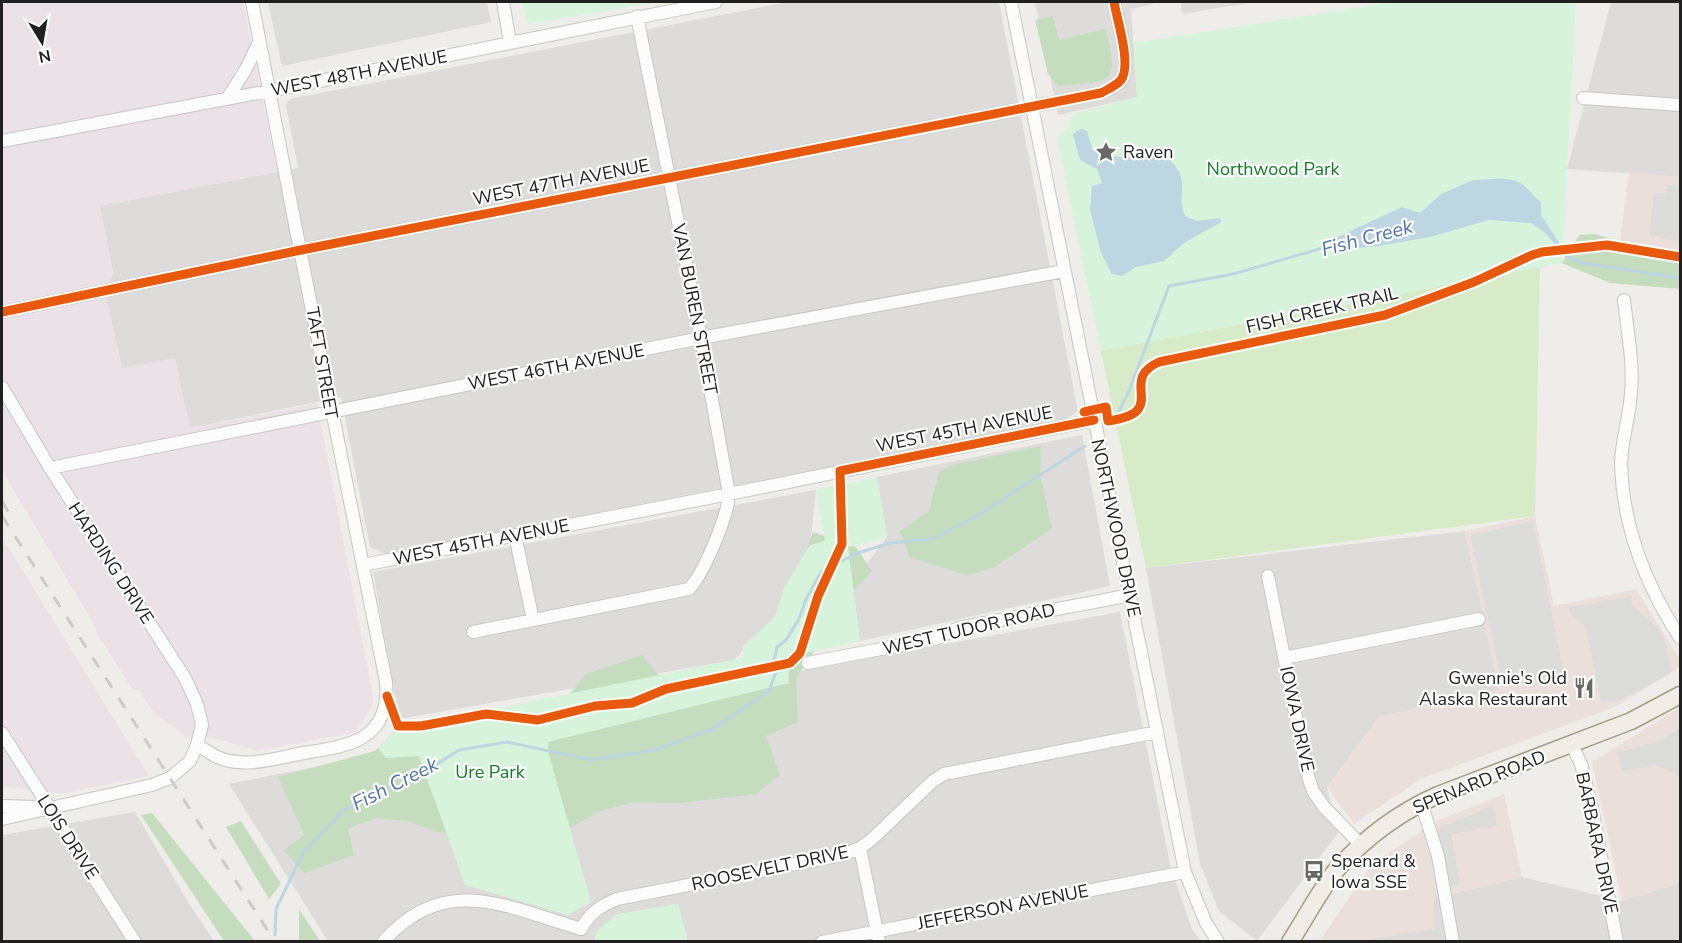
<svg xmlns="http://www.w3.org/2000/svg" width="1682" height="943" viewBox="0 0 1682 943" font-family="'Nunito Sans',sans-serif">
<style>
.residential{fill:#dddcda}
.commercial{fill:#ebdfdb}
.industrial{fill:#ebe2e7}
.religious{fill:#dcdcda}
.grass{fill:#d7ebc9}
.forest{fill:#c6dcbf}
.park{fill:#d8f3db}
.water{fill:#bed6e1}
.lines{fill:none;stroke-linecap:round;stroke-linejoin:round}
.stream{stroke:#bed6e1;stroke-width:3}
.minor-casing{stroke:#c7c6c5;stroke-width:14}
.major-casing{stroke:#a49d85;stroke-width:19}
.minor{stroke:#fcfcfc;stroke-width:12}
.major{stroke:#f1ede6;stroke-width:16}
.rail{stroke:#cbcbca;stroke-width:3;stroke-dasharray:12 12;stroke-linecap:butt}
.cycleway-casing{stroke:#fff;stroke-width:13}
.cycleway{stroke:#e8590c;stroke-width:9}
.labels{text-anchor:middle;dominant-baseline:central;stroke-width:4.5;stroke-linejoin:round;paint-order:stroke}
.street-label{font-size:18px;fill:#202020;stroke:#fff}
.poi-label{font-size:18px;fill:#202020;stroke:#fff;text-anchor:start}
.park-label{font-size:18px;fill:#0f7e23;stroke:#fff}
.water-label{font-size:20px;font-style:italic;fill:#4e74ae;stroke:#fff}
</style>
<rect width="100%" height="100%" fill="#eeede9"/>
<!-- residential -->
<path class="residential" d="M788 2H999L1078 412 1062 421 386 554 370 547 341 397 190 428 122 368 106 298 113 271 99 206 298 168 286 105 290 99Z
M1035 2H1161L1131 9 1137 97 1058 115Z
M1181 2H1255L1182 14Z
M1611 2H1680V177L1567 169Z
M1082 435 1110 586 860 641 852 583 887 537 877 477Z
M816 490 810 545 775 617 734 660 399 719 373 572Z
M1465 531 1499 690 1379 717 1327 787 1338 833 1257 941 1219 911 1200 864 1146 568Z
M1120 612 1170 865 1192 929 1201 941H328L229 784 815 668Z
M135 812 188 902 214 941 2 942V835Z
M1522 877 1622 901 1680 883V941L1370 942V939L1434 898Z"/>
<!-- commercial -->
<path class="commercial" d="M1629 172 1680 177V253L1620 241Z
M1535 516 1554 606 1636 589 1680 659V667L1617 706 1421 779 1354 824 1327 787 1379 717 1499 690 1465 531Z
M1680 707V883L1622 901 1592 762Z
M1504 794 1522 877 1434 898V929L1370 939V941L1319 942 1373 863 1437 821Z"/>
<!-- industrial -->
<path class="industrial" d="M2 2H243L277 172 100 206 113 271 106 298 122 368 175 358 190 428 317 403 374 702 356 732 258 751 214 738H188L154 713 138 689 133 690 95 631 97 629 2 471Z
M2 537 149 776 60 794 2 786Z"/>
<!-- religious -->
<path class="religious" d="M277 2H487L491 22 282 66 268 3Z
M1667 185 1680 186V241L1649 236 1654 193 1666 194Z
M1533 521 1564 675 1503 687 1470 535Z
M1631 597 1632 606 1660 629 1666 645 1671 673 1617 702 1601 701 1586 627 1570 614 1569 607Z
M1680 728V776L1657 765 1622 771 1617 753 1659 741Z
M1493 806 1497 826 1451 834 1460 884 1446 887 1436 829Z"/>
<!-- grass -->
<path class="grass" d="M1540 267 1535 516 1146 568 1101 351Z"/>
<!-- forest -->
<path class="forest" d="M1053 16 1059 40 1106 29C1120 88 1112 80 1058 86L1048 74 1035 20Z
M1594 234 1620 241 1680 253V289L1610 283 1562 263 1579 235Z
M1041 446 1040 474 1052 529 993 568 967 575 909 557 900 531 929 511 939 472 953 465Z
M813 532 856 547 872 571 841 605 819 644 796 678 798 722 766 736 780 775 756 794 680 803 634 802 600 811 507 864 454 835 434 831 407 821 377 818 348 828 354 855 304 873 284 850 304 835 278 777 375 751 397 729 569 695 586 674 642 655 659 676 742 658 782 619Z
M152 813 255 941H224L141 815Z
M241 821 281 884 269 899 226 827Z
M299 909 320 941H299Z"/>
<!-- park -->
<path class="park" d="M523 2H659L527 24Z
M1393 2H1576L1562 263 1101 351 1057 137 1066 130 1073 114 1137 97 1134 43Z
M877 477 887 537 848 547 860 641 788 657 789 683 548 742 549 755 591 902 568 915 465 885 419 756 386 758 378 748 397 729 742 658 743 647 775 617 785 586 810 545 825 541 816 490Z
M678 904 688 941H594L596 932 617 914Z"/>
<!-- water -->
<path class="water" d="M1081 129 1087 131C1089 138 1090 148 1098 152 1113 160 1148 156 1166 157 1194 179 1175 193 1185 216L1197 221 1220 218 1221 222 1184 243 1164 261 1136 267 1122 276 1112 274 1101 253 1090 209 1092 186 1102 183 1097 169 1080 160 1073 134Z
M1473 180C1488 180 1511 175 1523 185 1530 190 1534 197 1541 202V215L1560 244 1556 245 1544 232 1531 223 1489 220 1430 237 1379 246 1338 250 1329 249V241L1402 207 1420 213 1441 194Z"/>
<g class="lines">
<!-- stream -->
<path class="stream" d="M1556 243 1565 255 1578 262 1680 278
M1116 417 1129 391 1169 286 1233 274 1333 245
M774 661 777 647 786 640 799 619 806 599 821 572 855 554 890 543 932 539 977 516 1085 446
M275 935 276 909 303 853 344 810 417 777 459 750 507 742 591 760 655 750 712 729 769 691 776 672"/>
<defs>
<path id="minor" d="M503 2 510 42
M1011 2 1185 872 1206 923 1218 942
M1583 98 1680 105
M227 99 246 69 259 42
M2 141 269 91 716 2
M1624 300C1627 329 1634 364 1631 392 1630 416 1621 441 1621 465 1623 527 1647 587 1680 638
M2 312 301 250 1101 93C1108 89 1116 86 1121 80 1132 65 1117 20 1114 2
M2 387 50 468 185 678 197 704 202 725 197 745 190 761 170 778 152 785 2 819
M50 468 701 338 1064 271
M515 535 533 620
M363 565 729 494 1094 420
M1268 576 1307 773 1313 791 1324 807 1361 845
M473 632 689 589C704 573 728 516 729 494L701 338 637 16
M1284 658 1479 619
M808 663 938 638 958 628 1131 595
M2 733 135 942
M197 745C204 749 210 753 217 757 244 769 277 758 304 753 349 746 391 740 386 682 341 455 295 229 252 2
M1572 745 1581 764 1592 808 1617 942
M1421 802 1438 856 1453 942
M2 806 37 807
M860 848 879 942
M383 942C444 872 507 907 581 929 590 913 600 906 617 899L842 855 860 848 871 840 933 781 944 774 1157 732
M822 942 1185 872"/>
<path id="major" d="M1290 942C1305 919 1321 888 1338 868 1366 837 1400 812 1438 795L1631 721 1680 695"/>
</defs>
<!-- minor casing -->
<use href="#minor" class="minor-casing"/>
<!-- major casing -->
<use href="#major" class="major-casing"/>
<!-- minor -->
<use href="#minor" class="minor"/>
<!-- major -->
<use href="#major" class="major"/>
<!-- rail -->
<path class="rail" d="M2 501 14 522
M2 516 275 942"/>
<defs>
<path id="cycleway" d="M2 312 301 250 1101 93C1108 89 1116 86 1121 80 1132 65 1117 20 1114 2
M1084 412 1106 407 1108 421C1172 412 1116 381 1159 362L1385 315 1474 282 1532 255 1542 252 1607 245 1680 257
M387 696 398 726H421L486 714 538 720 595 706 632 703 666 689 790 663 800 653 818 596 842 544 840 471 1094 420"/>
</defs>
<!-- cycleway casing -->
<use href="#cycleway" class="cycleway-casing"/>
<!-- cycleway -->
<use href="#cycleway" class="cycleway"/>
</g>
<!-- icons -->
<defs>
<symbol id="sight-bare" viewBox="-9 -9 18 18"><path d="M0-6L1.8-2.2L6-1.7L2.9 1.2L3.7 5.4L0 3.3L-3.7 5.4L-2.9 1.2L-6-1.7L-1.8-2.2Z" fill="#686866" stroke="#fff" stroke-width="2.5" paint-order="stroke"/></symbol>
<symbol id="restaurant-bare" viewBox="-9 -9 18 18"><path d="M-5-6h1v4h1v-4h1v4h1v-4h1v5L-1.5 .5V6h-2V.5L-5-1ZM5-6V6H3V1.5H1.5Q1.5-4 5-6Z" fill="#686866" stroke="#fff" stroke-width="2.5" paint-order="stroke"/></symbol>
<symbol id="bus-bare" viewBox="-9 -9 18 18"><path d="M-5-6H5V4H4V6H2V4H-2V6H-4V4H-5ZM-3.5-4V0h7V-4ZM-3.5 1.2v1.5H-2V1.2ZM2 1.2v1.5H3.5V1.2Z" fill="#686866" stroke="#fff" stroke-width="2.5" paint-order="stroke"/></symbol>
</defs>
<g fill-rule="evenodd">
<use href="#sight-bare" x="1091" y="137" width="30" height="30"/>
<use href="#restaurant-bare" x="1569" y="673" width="30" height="30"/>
<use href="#bus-bare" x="1299" y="856" width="30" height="30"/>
</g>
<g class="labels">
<!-- street labels -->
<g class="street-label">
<text transform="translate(359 73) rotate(-11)">WEST 48TH AVENUE</text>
<text transform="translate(561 182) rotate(-11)">WEST 47TH AVENUE</text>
<text transform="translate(695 309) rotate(79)">VAN BUREN STREET</text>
<text transform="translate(1322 310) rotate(-13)">FISH CREEK TRAIL</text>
<text transform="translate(322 363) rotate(80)">TAFT STREET</text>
<text transform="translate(556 367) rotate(-11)">WEST 46TH AVENUE</text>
<text transform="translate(964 429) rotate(-11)">WEST 45TH AVENUE</text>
<text transform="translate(1116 528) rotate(78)">NORTHWOOD DRIVE</text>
<text transform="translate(481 542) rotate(-11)">WEST 45TH AVENUE</text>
<text transform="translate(111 563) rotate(57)">HARDING DRIVE</text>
<text transform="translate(969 629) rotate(-13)">WEST TUDOR ROAD</text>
<text transform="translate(1297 719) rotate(78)">IOWA DRIVE</text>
<text transform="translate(1479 782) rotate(-22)">SPENARD ROAD</text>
<text transform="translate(68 837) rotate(57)">LOIS DRIVE</text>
<text transform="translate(1597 843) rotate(78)">BARBARA DRIVE</text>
<text transform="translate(770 868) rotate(-12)">ROOSEVELT DRIVE</text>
<text transform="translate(1003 907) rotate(-11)">JEFFERSON AVENUE</text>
</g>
<!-- poi labels -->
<g class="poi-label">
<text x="1123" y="152">Raven</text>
<text x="1567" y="678" text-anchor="end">Gwennie's Old<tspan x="1567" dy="21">Alaska Restaurant</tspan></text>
<text x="1331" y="861">Spenard &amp;<tspan x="1331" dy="21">Iowa SSE</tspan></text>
</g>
<!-- park labels -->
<g class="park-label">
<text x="1273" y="169">Northwood Park</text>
<text x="490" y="772">Ure Park</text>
</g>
<!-- water labels -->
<g class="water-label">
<text transform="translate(1367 238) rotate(-15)">Fish Creek</text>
<text transform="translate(395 784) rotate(-27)">Fish Creek</text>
</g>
</g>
<!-- border -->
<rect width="1682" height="943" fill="none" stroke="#202020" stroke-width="6"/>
<!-- north arrow -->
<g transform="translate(42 42) rotate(169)" stroke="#ffffff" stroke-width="4.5" paint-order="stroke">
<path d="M0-4.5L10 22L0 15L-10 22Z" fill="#202020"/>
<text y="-9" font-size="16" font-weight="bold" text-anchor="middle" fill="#202020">N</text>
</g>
</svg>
